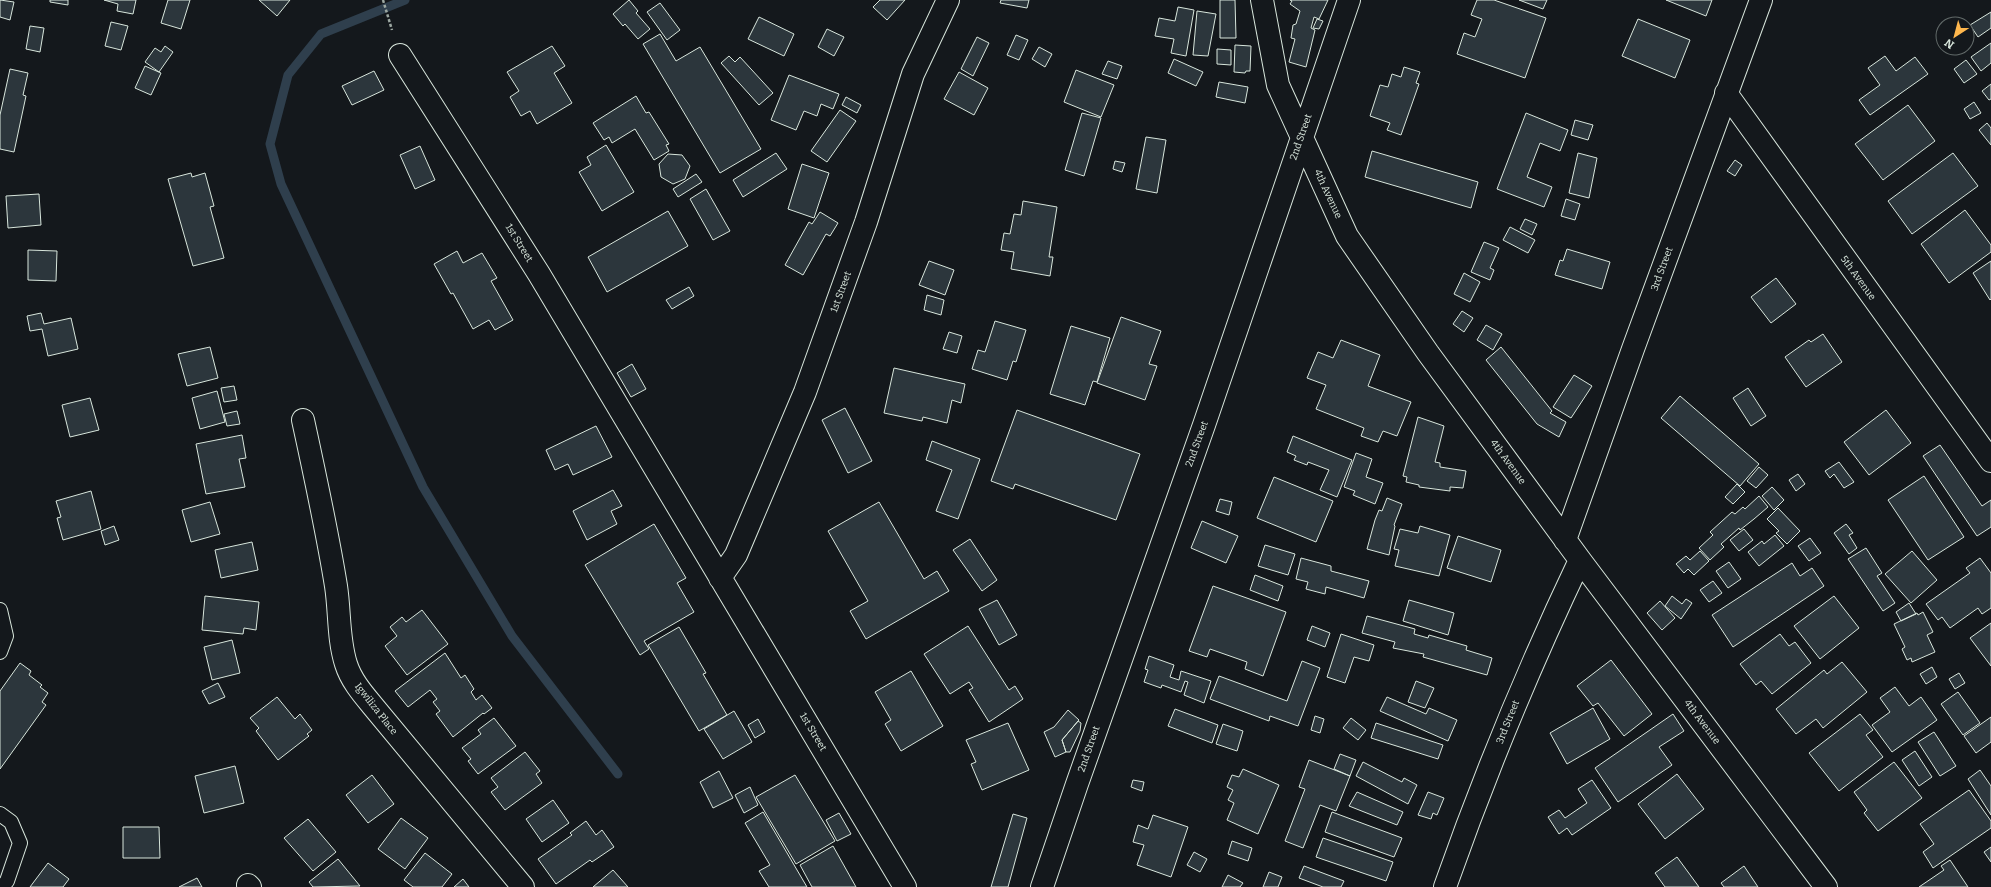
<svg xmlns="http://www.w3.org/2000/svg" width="1991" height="887" viewBox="0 0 1991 887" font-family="Bitter,serif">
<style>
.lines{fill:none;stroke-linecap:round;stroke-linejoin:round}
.stream{stroke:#2f3f4d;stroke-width:9}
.building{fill:#2c363c;stroke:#d8e6dc}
.lane-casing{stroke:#d8e6dc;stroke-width:16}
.street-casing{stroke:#d8e6dc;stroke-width:24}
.path{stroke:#9da8a2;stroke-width:2.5;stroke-dasharray:3 2;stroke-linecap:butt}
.lane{stroke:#14181c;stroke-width:14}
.street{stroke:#14181c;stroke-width:22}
.labels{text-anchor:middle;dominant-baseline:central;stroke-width:3;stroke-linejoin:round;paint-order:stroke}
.street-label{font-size:10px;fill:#d8e6dc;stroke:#14181c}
</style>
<rect width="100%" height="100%" fill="#14181c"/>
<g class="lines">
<!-- stream -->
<path class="stream" d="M405 0 321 34 288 75 270 144 281 184 423 487 512 636 618 774"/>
</g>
<!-- building -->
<path class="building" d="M0 0 14 2 10 20 0 17Z
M50 0H68V5L50 2Z
M104 0H136L133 14 117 11 118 4Z
M168 0H190L181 29 161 23Z
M259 0H290L277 16Z
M629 0 638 11 636 13 650 29 638 39 625 24 623 26 613 14Z
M880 0H905L887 20 873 7Z
M1001 0H1029L1027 8 1000 3Z
M1220 0H1235L1236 38H1220Z
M1290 0H1328L1319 19 1314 17 1311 28 1315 30 1306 67 1289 62 1295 39 1291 38 1293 25 1296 24 1300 11 1290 4 1292 1Z
M1477 0H1494L1546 18 1525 78 1457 54 1464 33 1475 37 1482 19 1471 15Z
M1519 0H1547L1543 9Z
M1666 0H1712L1706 16Z
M660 3 680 30 667 40 647 12Z
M1178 7 1194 10 1186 56 1171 53 1174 39 1155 36 1159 18 1175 21Z
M1197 11 1216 14 1208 56 1193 55Z
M1991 12V28L1978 37 1970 25Z
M759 17 794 34 784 56 748 39Z
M1317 19 1323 21 1319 29 1313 28Z
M1638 19 1690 40 1675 78 1622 56Z
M111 22 128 26 121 50 105 46Z
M30 26 44 28 40 52 26 49Z
M827 29 844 37 834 56 818 47Z
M660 34 676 61 700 47 761 149 720 173 643 44Z
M1016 35 1028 40 1019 60 1007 55Z
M977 37 989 43 973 76 961 69Z
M1991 43V63L1981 71 1971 57Z
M1235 45 1251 46 1250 71H1246L1245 73 1234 72Z
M165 46 173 52 159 72 145 62 155 48 161 52Z
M552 46 565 66 554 73 572 103 537 124 530 111 521 116 510 97 519 91 507 72Z
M1039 47 1052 54 1045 67 1032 59Z
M1217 49 1231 50V65L1217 64Z
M729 56 735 62 740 57 773 93 759 105 721 63Z
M1885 56 1896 71 1915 57 1928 74 1870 115 1859 100 1880 85 1868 68Z
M1174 59 1203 72 1196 86 1168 73Z
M1966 60 1977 74 1964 83 1954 69Z
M1108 61 1122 66 1117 79 1102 74Z
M145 66 161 73 151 95 135 88Z
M1404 67 1420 72 1416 83 1419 84 1401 135 1387 130 1390 123 1370 116 1380 85 1388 87 1392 74 1401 77Z
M10 69 28 73 23 95 26 96 14 152 0 149V115Z
M1076 70 1114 85 1101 117 1064 102Z
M374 71 384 90 352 105 342 86Z
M959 72 988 88 974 115 944 99Z
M789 75 839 94 833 109 821 104 817 116 804 111 796 130 771 120Z
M1219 82 1248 87 1245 103 1216 97Z
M1991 84V99L1989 100 1982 91Z
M636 96 646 113 649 112 669 144 666 145 669 151 654 160 635 129 612 143 609 137 604 140 593 123Z
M846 97 861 105 857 113 842 105Z
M1974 102 1981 113 1970 119 1964 109Z
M1908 105 1935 141 1883 180 1855 144Z
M840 110 856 121 827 162 811 151Z
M1082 113 1101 118 1084 176 1065 170Z
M1526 113 1568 130 1560 151 1540 143 1527 177 1552 187 1544 207 1497 189Z
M1575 120 1593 125 1588 140 1571 135Z
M1987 123 1991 128V145L1979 130Z
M1146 137 1166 140 1157 193 1136 189Z
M606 145 634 192 602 211 579 172 591 165 587 157Z
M420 146 435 180 415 189 400 155Z
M1372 151 1478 182 1471 208 1365 177Z
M776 153 787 169 743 197 733 180Z
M1578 153 1597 158 1589 198 1569 193Z
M1953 153 1978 186 1912 234 1888 201Z
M668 154 682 155 690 166 685 179 673 184 661 177 659 164Z
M1735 160 1742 165 1735 176 1727 171Z
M1115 161 1125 163 1122 172 1113 169Z
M802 164 829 173 814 218 788 209Z
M191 173 192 177 205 173 214 206 210 207 224 258 193 266 168 179Z
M696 174 702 182 678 197 673 189Z
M706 189 730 231 713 240 690 199Z
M39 194 41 225 8 228 6 196Z
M1566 199 1580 204 1575 220 1561 216Z
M1023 201 1057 207 1049 257H1053L1050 276 1011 269 1014 252 1001 250 1004 233 1010 234 1014 214 1021 215Z
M1965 210 1991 245V252L1949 283 1921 244Z
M668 211 688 246 607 292 588 257Z
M820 212 838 223 830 236 826 234 803 275 785 265 809 222 812 224Z
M1525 219 1537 224 1532 235 1520 229Z
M1510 227 1535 240 1528 253 1503 240Z
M1484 242 1499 248 1490 268 1494 270 1490 280 1471 272Z
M1567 249 1610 262 1602 289 1555 275 1560 260 1563 261Z
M28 250 57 251 56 281 28 280Z
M457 251 463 263 482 253 497 278 491 281 513 320 495 330 489 320 473 329 453 293 451 294 434 264Z
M929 261 954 270 945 295 919 285Z
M1991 261V299L1990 300 1973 273Z
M1464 273 1480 282 1470 302 1454 294Z
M1776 278 1796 304 1771 323 1751 297Z
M689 287 694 296 672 309 666 300Z
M927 295 944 300 941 315 924 310Z
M1462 311 1473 318 1464 332 1453 324Z
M41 313 44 324 71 318 78 349 48 356 42 329 30 331 27 316Z
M1121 317 1161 331 1149 364 1157 366 1145 400 1097 383Z
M995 321 1026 330 1016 362 1013 361 1007 380 972 369 978 350 985 352Z
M1486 325 1502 334 1493 350 1477 340Z
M1071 326 1110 338 1097 382 1093 381 1085 405 1050 394Z
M949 332 962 336 957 353 943 349Z
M1823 334 1842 362 1806 387 1785 357 1809 340 1811 342Z
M1341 340 1380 355 1368 386 1411 402 1397 436 1383 431 1378 442 1361 436 1364 428 1316 409 1326 385 1307 378 1318 352 1333 358Z
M210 347 218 378 187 386 178 354Z
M1501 347 1552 411 1550 413 1566 422 1559 437 1537 424 1486 360Z
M632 364 646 389 631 397 617 373Z
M894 368 965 384 961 403 952 400 947 423 923 417 922 421 884 413Z
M1574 375 1592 386 1571 418 1553 407Z
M234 386 237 400 224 402 221 388Z
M1748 388 1766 416 1751 426 1733 398Z
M217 391 225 422 200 429 192 398Z
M1680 396 1759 464 1740 486 1661 418Z
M90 398 99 430 70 437 62 405Z
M845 408 872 461 848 473 822 420Z
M1017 410 1140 454 1116 520 1015 484 1013 489 991 481Z
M1886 410 1911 443 1869 475 1844 442Z
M237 411 240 424 227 426 224 414Z
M1418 417 1444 426 1435 462 1440 463V467L1466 471 1463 488 1450 487V491L1419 487V485L1406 482 1407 477 1403 476Z
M596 426 612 457 573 475 568 464 555 470 546 450Z
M242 435 246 458 239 459 245 487 206 494 196 444Z
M1293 436 1352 460 1337 497 1320 490 1329 470 1308 462 1307 465 1294 460 1296 456 1287 452Z
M932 441 980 459 958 519 936 511 952 470 926 460Z
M1940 445 1982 506 1991 500V527L1977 536 1923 456Z
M1356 453 1372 459 1366 477 1383 483 1375 504 1353 495 1355 491 1344 487Z
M1839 462 1854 482 1844 488 1834 474 1830 478 1825 471Z
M1759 467 1768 475 1756 488 1747 481Z
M1798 474 1805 484 1796 491 1789 480Z
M1924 476 1964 537 1928 560 1888 500Z
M1274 477 1333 501 1316 542 1257 518Z
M1737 484 1745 492 1733 504 1725 497Z
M1772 487 1784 500 1774 510 1762 496Z
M613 490 622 506 611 511 617 524 587 540 573 511Z
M91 491 101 529 63 540 57 518 61 517 56 501Z
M1759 496 1768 507 1754 519 1740 530 1739 528 1721 544 1724 547 1710 560 1699 548 1713 535 1710 532 1732 512 1735 514 1743 507 1745 509Z
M1387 498 1402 504 1394 525 1395 526 1389 555 1367 549 1375 520 1379 510 1382 511Z
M1220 499 1232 502 1229 515 1216 511Z
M210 502 220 534 191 542 182 510Z
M879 502 924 579 937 571 949 591 866 639 850 611 868 601 828 531Z
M1778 508 1800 531 1787 544 1776 533 1779 531 1767 519Z
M1202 521 1238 536 1226 563 1191 548Z
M654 524 686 578 677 583 694 612 644 641 649 649 640 655 585 565Z
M1846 524 1853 533 1849 535 1857 548 1849 554 1834 533Z
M114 526 119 540 105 545 101 531Z
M1420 526 1450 535 1439 576 1395 566 1399 550 1394 549 1400 529 1418 533Z
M1744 529 1753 540 1739 551 1730 540Z
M1775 535 1784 546 1759 566 1748 552 1762 541 1764 544Z
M1458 536 1501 550 1491 582 1447 568Z
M1810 538 1821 553 1809 561 1798 546Z
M970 539 997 580 982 591 953 550Z
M252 542 258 570 221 578 215 550Z
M1265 545 1295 554 1288 575 1258 566Z
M1866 548 1882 573 1877 576 1895 603 1883 611 1848 559Z
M1700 551 1709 561 1694 575 1688 569 1684 573 1676 564 1686 556 1690 560Z
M1912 551 1937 580 1911 603 1885 574Z
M1301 558 1331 566V571L1369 581 1364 598 1326 587 1325 594 1306 589 1308 582 1296 579Z
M1980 558 1991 573V608L1982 614 1978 608 1950 628 1942 617 1938 620 1926 604 1970 573 1966 568Z
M1729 562 1741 579 1728 588 1716 571Z
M1792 563 1800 576 1812 568 1824 586 1733 647 1712 615Z
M1255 575 1283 586 1278 601 1250 590Z
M1713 581 1722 593 1709 602 1700 590Z
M1213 586 1286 612 1263 676 1245 669 1247 662 1210 649 1207 657 1189 651Z
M205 596 259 602 256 630 244 628 243 634 202 630Z
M1672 596 1682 604 1686 599 1692 603 1681 619 1665 606Z
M1834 596 1859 628 1820 659 1794 626Z
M997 600 1017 635 999 645 979 609Z
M1409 600 1454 613 1448 635 1403 621Z
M1660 601 1675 618 1662 630 1647 613Z
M1909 603 1916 614 1901 621 1896 612Z
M422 610 448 644 407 675 385 646 397 636 390 627 402 617 406 622Z
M1923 612 1933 632 1927 635 1935 652 1912 662 1911 658 1907 660 1902 649 1905 647 1894 624 1917 613 1918 615Z
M1367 616 1415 629 1414 634 1428 638 1429 635 1467 646 1466 650 1492 658 1487 675 1423 657 1424 654 1393 648 1395 642 1362 633Z
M1991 623V666L1970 638Z
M968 626 1009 690 1015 686 1023 699 989 722 969 690 973 688 969 682 950 694 924 654Z
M1312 626 1330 633 1325 647 1307 640Z
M679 627 706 673 703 674 727 715 699 731 648 645Z
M1341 634 1374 645 1369 661 1354 657 1345 683 1327 677Z
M1780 634 1789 646 1795 642 1811 663 1772 694 1761 681 1756 685 1740 664Z
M232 640 240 673 212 680 204 647Z
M445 653 461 678 465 675 474 689 471 692 476 700 482 695 492 708 484 714 483 713 453 737 436 714 440 711 433 702 437 699 430 690 408 707 395 691Z
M1149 656 1174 665 1170 677 1179 680 1181 671 1211 681 1204 703 1184 695 1188 682 1185 681 1181 692 1162 685 1161 688 1144 682 1148 670 1145 669Z
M1611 660 1652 714 1624 736 1598 703 1593 706 1577 686Z
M1302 661 1320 668 1298 726 1270 716 1269 721 1210 699 1219 676 1287 701Z
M1842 662 1867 692 1823 728 1816 719 1796 734 1776 709 1824 670 1827 674Z
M20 663 31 671 29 675 42 685 40 687 48 693 42 702 46 705 0 769V691Z
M1932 667 1937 677 1926 684 1920 674Z
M911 671 943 726 901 751 885 724 891 720 875 692Z
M1959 673 1965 683 1955 689 1949 679Z
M1416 681 1434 688 1425 708 1408 702Z
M218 683 225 697 209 704 202 691Z
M1895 687 1909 706 1921 697 1937 720 1892 752 1872 725 1890 712 1880 698Z
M1958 692 1980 723 1963 735 1941 704Z
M277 697 295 719 300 714 312 730 307 734 309 736 278 760 256 731 259 728 250 718Z
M1387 697 1426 714 1429 708 1457 720 1448 741 1380 711Z
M1593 708 1610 739 1567 764 1550 733Z
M1175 709 1218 725 1212 743 1168 726Z
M1068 710 1079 720 1062 740 1066 752 1055 757 1044 732 1054 727Z
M734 711 752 742 723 759 704 729Z
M1673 714 1684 731 1659 747 1672 765 1618 802 1595 768Z
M1860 714 1873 730 1866 735 1883 757 1839 791 1809 753Z
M1315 716 1324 719 1320 733 1311 730Z
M1991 717V742L1976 753 1964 736Z
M494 718 516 746 478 774 468 761 471 759 462 748 481 734 478 730Z
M1351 718 1366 730 1358 740 1343 728Z
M758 719 765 732 755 738 748 725Z
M1078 721 1081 723 1080 731 1070 752H1066L1062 740Z
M1008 723 1029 770 982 790 971 764 976 762 966 740Z
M1376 723 1443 745 1438 759 1371 738Z
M1223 724 1243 731 1237 751 1216 744Z
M1934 732 1956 766 1940 776 1918 742Z
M1915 751 1932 777 1919 786 1902 760Z
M525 752 540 771 536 774 542 783 505 810 491 792 498 787 491 778Z
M1340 754 1356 760 1350 776 1334 769Z
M1309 760 1350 776 1336 811 1320 805 1303 848 1285 841 1305 789 1299 787Z
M1363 762 1402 782 1404 778 1417 785 1408 804 1356 776Z
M1894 762 1922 798 1878 831 1864 813 1867 810 1854 792Z
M235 766 244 803 204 813 195 776Z
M1243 769 1279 785 1258 834 1227 820 1234 803 1228 800 1233 790 1227 787 1232 775 1239 777Z
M1980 770 1991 786V815L1968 779Z
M719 771 733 798 713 808 700 782Z
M1677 774 1704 809 1665 839 1638 804Z
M372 775 394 804 368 823 346 795Z
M795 775 835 841 796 864 756 797Z
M1133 780 1144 782 1142 791 1131 787Z
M1592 780 1611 808 1572 835 1567 828 1559 834 1548 817 1559 810 1565 818 1587 803 1578 789Z
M750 787 758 805 744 813 735 795Z
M1969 790 1991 821V828L1933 868 1923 852 1934 844 1920 824Z
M1357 792 1403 812 1397 825 1349 806Z
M1428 792 1444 798 1437 815 1433 813 1431 819 1418 815Z
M553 800 569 823 542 842 526 819Z
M763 812 807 887H769L759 871 770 865 745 823Z
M1332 812 1402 838 1394 857 1325 832Z
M839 813 851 834 837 841 826 820Z
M1013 814 1027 818 1008 887H991Z
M1153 815 1188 827 1171 877 1137 865 1144 845 1133 842 1138 825 1148 829Z
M401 818 428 838 405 869 378 849Z
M308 819 336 852 313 871 284 838Z
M586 821 596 835 602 830 614 847 592 862 590 860 556 884 538 859 572 835 570 833Z
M123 827H159L160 858H123Z
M1323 838 1393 862 1386 881 1316 857Z
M1232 841 1252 848 1248 861 1228 854Z
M833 846 856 887H812L800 865Z
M1991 847V862L1984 852Z
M1194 852 1207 859 1200 872 1187 865Z
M425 853 452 874 442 887H413L404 880Z
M1677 857 1699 887H1665L1655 873Z
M338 859 360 886 313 887 309 882Z
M1950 860 1968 887H1919L1944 870 1941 866Z
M48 863 69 879 63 887H30Z
M1304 866 1344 881 1341 887H1323L1299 878Z
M1744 866 1758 887H1724L1721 883Z
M613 870 628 887H593Z
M1269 872 1282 877 1278 887H1263Z
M1228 875 1243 883 1240 887H1222Z
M197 878 202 887H179Z
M463 879 469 887H454Z"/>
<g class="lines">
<defs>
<path id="lane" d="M0 610 6 636 0 652
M0 814 11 822 20 843 7 881 2 887"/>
<path id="street" d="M1262 0 1278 85 1347 236 1428 353 1580 560 1826 887
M400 55 539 274 905 887
M1726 93 1991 461
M303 420C315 475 327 530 336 586 340 612 338 639 346 664 351 680 362 693 372 705L523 887
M1565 540 1633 349 1761 0
M720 578 736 555 805 392 866 222 913 74 948 0
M248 885 250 887
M1042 887 1077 784 1204 425 1349 0
M1445 887C1484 776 1529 667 1580 560"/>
</defs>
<!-- lane casing -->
<use href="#lane" class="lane-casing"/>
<!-- street casing -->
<use href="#street" class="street-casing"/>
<!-- path -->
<path class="path" d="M383 0 392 30"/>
<!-- lane -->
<use href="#lane" class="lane"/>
<!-- street -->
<use href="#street" class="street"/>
</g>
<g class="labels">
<!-- street labels -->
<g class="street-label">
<text transform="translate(1301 137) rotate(-71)">2nd Street</text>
<text transform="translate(1328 194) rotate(65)">4th Avenue</text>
<text transform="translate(519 243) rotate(58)">1st Street</text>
<text transform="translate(1662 269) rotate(-70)">3rd Street</text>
<text transform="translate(1858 278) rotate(54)">5th Avenue</text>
<text transform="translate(841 292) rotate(-70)">1st Street</text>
<text transform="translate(1197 444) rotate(-70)">2nd Street</text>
<text transform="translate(1508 462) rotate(54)">4th Avenue</text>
<text transform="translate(376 709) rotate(52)">Igwiliza Place</text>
<text transform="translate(1508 722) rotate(-68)">3rd Street</text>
<text transform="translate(1702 722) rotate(53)">4th Avenue</text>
<text transform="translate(813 732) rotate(59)">1st Street</text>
<text transform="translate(1089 749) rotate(-71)">2nd Street</text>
</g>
</g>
<!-- north arrow -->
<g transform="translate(1955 36) rotate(216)"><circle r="19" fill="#14181c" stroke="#626a69"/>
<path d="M0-3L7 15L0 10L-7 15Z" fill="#ffb74d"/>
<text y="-6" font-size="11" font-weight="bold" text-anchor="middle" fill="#d8e6dc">N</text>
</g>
</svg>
